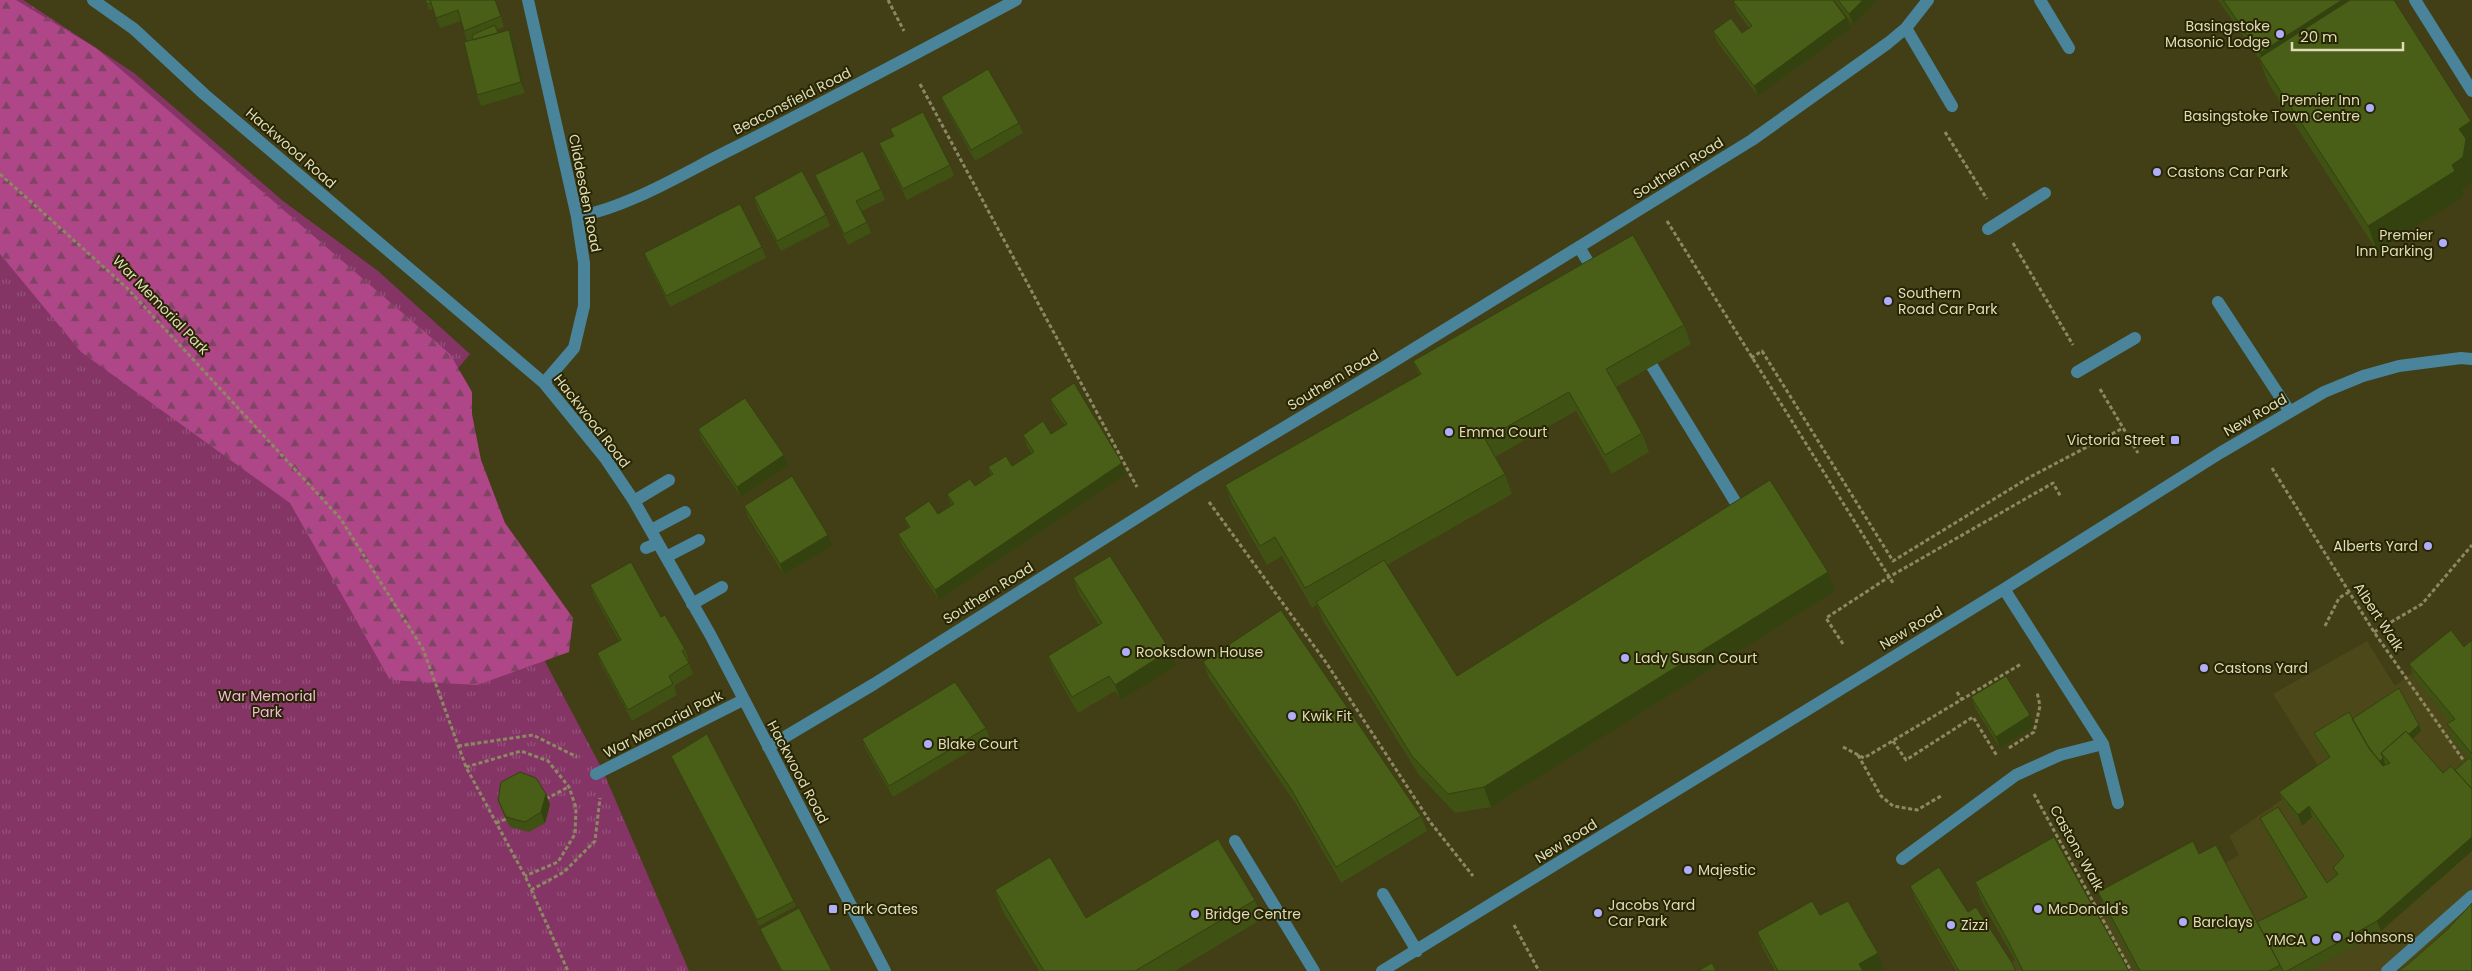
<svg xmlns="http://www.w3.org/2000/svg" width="2472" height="971" viewBox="0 0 2472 971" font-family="Poppins,sans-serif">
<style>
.built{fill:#4c481a}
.grass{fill:url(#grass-tufts)}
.forest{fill:url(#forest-firs)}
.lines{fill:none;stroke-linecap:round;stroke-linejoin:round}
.path{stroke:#8c8962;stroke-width:3;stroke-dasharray:4 2.5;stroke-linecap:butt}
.minor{stroke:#49849a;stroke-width:12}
.wall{fill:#3f5113}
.shaded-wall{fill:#33420f}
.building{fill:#495e16;stroke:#33420f}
.poi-dot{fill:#afaefa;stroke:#282504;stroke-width:2}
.labels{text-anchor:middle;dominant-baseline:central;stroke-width:4;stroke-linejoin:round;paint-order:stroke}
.poi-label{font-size:14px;fill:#dfddb7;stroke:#282504;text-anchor:start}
.street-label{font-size:14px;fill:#dfddb7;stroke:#282504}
.park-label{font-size:14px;fill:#f1bad8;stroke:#282504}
</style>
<defs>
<pattern id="grass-tufts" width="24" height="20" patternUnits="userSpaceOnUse" patternTransform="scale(1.25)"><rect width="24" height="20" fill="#843566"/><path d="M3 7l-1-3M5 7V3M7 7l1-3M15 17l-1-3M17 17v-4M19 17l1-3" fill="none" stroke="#95527a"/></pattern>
<pattern id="forest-firs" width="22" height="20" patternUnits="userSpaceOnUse" patternTransform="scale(1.25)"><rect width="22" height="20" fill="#af4688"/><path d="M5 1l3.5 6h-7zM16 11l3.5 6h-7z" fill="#7e4464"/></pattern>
</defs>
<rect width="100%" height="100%" fill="#423e16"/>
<!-- built -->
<path class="built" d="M2456 640 2470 654 2472 653V971H1993L2015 960 1982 902 2061 856 2095 917 2200 860 2224 864 2239 855 2229 836 2322 772 2273 694 2367 641 2395 686Z"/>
<!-- grass -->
<path class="grass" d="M0 0H23L134 73 283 201 378 271 470 354 416 418 602 769 689 971H0Z"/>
<!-- forest -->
<path class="forest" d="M0 0H16L96 48 450 354 472 392V414L481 460 505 523 573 618 569 652 477 685 390 680 290 503 81 352 0 254Z"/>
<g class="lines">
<!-- path -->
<path class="path" d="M888 0 904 31
M920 84 1137 487
M1945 132 1987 199
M0 174 126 287 340 518 423 649 466 767 525 876 568 971
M1667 221 1893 583
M2013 243 2073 345
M1751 358 1762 351 1893 561 2030 477 2123 428
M2100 389 2138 453
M2272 468 2374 632 2466 764
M1209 502 1325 661 1431 823 1473 876
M2325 626 2339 598 2349 592
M2374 632 2422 604 2472 545
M1843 644 1826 618 1889 577 2053 483 2061 497
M1957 692 1962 700
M1893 741 1906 760 1973 717 1997 756
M458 746 533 735 577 757
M1843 747 1864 758 2021 664
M2009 748 2034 732 2040 706 2037 692
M1858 755 1881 796 1893 806 1917 810 1941 796
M466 767 521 751 548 761 569 787 576 808 575 834 558 862 525 876
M2034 794 2131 971
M546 799 570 786
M496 823 506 819
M531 890 564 872 595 841 600 798
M1514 925 1539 971"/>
<!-- minor -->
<path class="minor" d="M93 0 134 29 204 94 544 383 605 458 634 501 711 636 885 971
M528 0 577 217 584 263V306L574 348 544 383
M2040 0 2069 48
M2415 0 2472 91
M1906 28 1952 106
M577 217C634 205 685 172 736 147 830 99 923 50 1016 0
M1988 229 2045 193
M1579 247 1596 275
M2218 302 2290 412
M1652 366 1736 503
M2077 372 2135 338
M634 501 669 480
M651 530 685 512
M646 548 658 543
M666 557 699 540
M2004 589 2103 744 2118 803
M692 604 722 587
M768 747 874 684 1195 481 1378 371 1752 140 1888 43 1906 28 1928 0
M596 774 743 700
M1235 841 1314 971
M1902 859 2016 775 2060 755 2103 744
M1383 894 1417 951
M1382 971 2004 589 2220 453 2324 392 2363 376 2399 366 2461 358 2472 359
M2387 971 2472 896"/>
</g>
<!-- wall -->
<path class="wall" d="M425 0H495L504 27 497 30 498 33 509 30 513 41 525 93 481 106 477 95 467 41 461 21 440 28 433 9 429 10Z
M1834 0H1877L1853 25Z
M2218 0H2394L2472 125V151L2471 152 2472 155V182L2462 189 2464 196 2377 251 2268 83 2260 60Z
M1733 1 1850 29 1758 96 1717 42 1713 31 1742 33 1749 28 1737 12Z
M941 97 1019 123 1023 133 975 161 945 107Z
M890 129 950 165 954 176 907 200 883 154 879 143 893 136Z
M815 175 881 189 885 200 862 211 867 222 871 233 848 245 819 186Z
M754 197 826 215 830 226 781 251 757 208Z
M762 247 766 258 670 307 648 264 644 253Z
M1684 325 1691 344 1616 387 1642 433 1649 452 1612 474 1576 411 1495 457 1505 474 1512 494 1387 565 1457 676 1828 572 1835 591 1491 807 1455 813 1419 775 1323 621 1317 605 1312 608 1282 556 1267 565 1232 504 1225 485 1419 375 1413 361Z
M1050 399 1126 474 939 600 902 545 898 534 908 528 904 518 938 514 951 505 947 494 975 486 991 476 988 467 1012 466 1031 453 1027 446 1023 435 1051 434 1065 425 1054 410Z
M698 429 784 455 788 466 741 497 702 440Z
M744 506 828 535 832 545 784 575 748 517Z
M1073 578 1175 666 1121 700 1115 691 1078 713 1054 671 1048 656 1099 625 1079 594Z
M590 585 661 617 685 649 689 660 688 661 693 674 674 686 677 695 632 721 601 664 597 653 619 641 594 596Z
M2472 640V851L2381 931 2310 971H2137L2105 911 2098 892 2199 854 2257 922 2305 898 2264 828 2260 818 2327 883 2336 876 2333 868 2342 858 2312 817 2302 826 2283 802 2279 792 2328 759 2318 744 2314 733 2352 719 2421 731 2412 738 2443 773 2455 770 2468 758 2453 740 2447 724 2450 722 2415 679 2409 664 2464 647Z
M1203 662 1421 816 1427 831 1341 883 1296 804 1209 678Z
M1971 697 2034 726 2000 748 1975 708Z
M986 728 990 739 893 797 866 750 862 739Z
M671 756 794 901 796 906 759 926 673 761Z
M546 794 550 805 545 823 529 832 510 827 502 811 498 800Z
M1975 882 2129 971H2020L2015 960 1982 902Z
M1910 886 1968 912 2016 971H1956L1916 901Z
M995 890 1086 918 1255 900 1262 919 1175 971H1039L1002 910Z
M1820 915 1883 968 1879 971H1775L1762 947 1757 932Z
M760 929 832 971H781L762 934Z"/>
<!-- shaded-wall -->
<path class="shaded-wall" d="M1863 0H1877L1853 25 1849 14Z
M2342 0H2371L2266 69 2260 53Z
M1846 18 1850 29 1758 96 1754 86Z
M509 30 513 41 525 93 521 82Z
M2471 121 2472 125V151L2471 152 2472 155V182L2462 189 2464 196 2377 251 2368 226 2452 165 2459 129Z
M784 455 788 466 741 497 737 487Z
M1122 463 1126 474 939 600 935 590Z
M828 535 832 545 784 575 780 564Z
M1828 572 1835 591 1491 807 1484 787Z
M1170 650 1175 666 1121 700 1115 685Z
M2030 715 2034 726 2000 748 1996 737Z
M2419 725 2421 731 2388 761 2384 757Z
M2383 758 2385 764 2380 768 2378 763Z
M546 794 550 805 545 823 541 812Z
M2309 806 2312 817 2302 826 2298 815Z
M2472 837V851L2381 931 2377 921Z
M1878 953 1883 968 1879 971H1862L1859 964Z"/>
<!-- building -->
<path class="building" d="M425 0H430L431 3 427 4Z
M430 0H495L501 16 464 31 458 10 436 18Z
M1735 0H1833L1846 18 1754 86 1713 31 1731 18 1742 33 1752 26 1733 1Z
M1838 0H1863L1849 14Z
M2223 0H2342L2260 53Z
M2350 0H2394L2471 121 2459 129 2466 139 2463 157 2452 165 2455 171 2368 226 2259 58Z
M495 25 498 33 473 40 472 35Z
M509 30 521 82 477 95 464 42Z
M988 69 1019 123 971 150 941 97Z
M923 112 950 165 903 189 879 143 894 136 890 129Z
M863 151 881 189 856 201 867 222 844 234 815 175Z
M802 171 826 215 777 241 754 197Z
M740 204 762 247 666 296 644 253Z
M1633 235 1684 325 1606 369 1642 433 1605 455 1569 392 1485 439 1505 474 1305 588 1275 537 1260 546 1225 485 1421 374 1413 361Z
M1074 383 1122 463 935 590 898 534 910 527 904 518 929 501 938 514 954 504 947 494 970 479 975 486 993 474 988 467 1006 456 1012 466 1034 452 1023 435 1043 421 1051 434 1067 424 1050 399Z
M745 398 784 455 737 487 698 429Z
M792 476 828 535 780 564 744 506Z
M1770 480 1828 572 1484 787 1448 794 1412 756 1316 602 1384 560 1457 676Z
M1110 556 1170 650 1115 685 1109 676 1072 697 1048 656 1102 623 1073 578Z
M631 562 661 617 665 615 685 649 682 651 689 663 669 676 673 684 628 710 597 653 621 640 590 585Z
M1281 610 1421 816 1336 867 1291 789 1203 662Z
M2451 630 2464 647 2472 640V754L2447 724 2455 719 2409 664Z
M2006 676 2030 715 1996 737 1971 697Z
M955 682 986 728 889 786 862 739Z
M2399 688 2419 725 2409 734 2406 731 2381 753 2383 758 2380 761 2370 750 2352 719Z
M2349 712 2368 746 2383 766 2390 763 2381 753 2406 731 2443 773 2451 766 2472 789V837L2377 921 2287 971H2283L2280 965 2257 922 2307 897 2260 818 2278 807 2327 883 2338 874 2333 868 2344 856 2309 806 2298 815 2279 792 2330 757 2314 733Z
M707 734 794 901 757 920 671 756Z
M2469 758 2472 761V789L2455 770Z
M520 772 536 778 546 794 541 812 525 822 506 817 498 800 501 782Z
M2054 837 2129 971H2023L2008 941 1975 882Z
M1218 839 1255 900 1135 971H1044L995 890 1050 857 1086 918Z
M2193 841 2199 854 2216 845 2280 965 2269 971H2140L2098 892Z
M1939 867 1968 912 1976 907 2011 961 2016 971H1959L1910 886Z
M1812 901 1820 915 1848 901 1878 953 1859 964 1863 971H1778L1757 932Z
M2472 903V971H2398L2407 965 2447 930Z
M799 908 832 971H782L760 929Z
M1712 963 1716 971H1698Z"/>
<!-- markers -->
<g class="poi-dot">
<circle cx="2280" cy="34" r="5"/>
<circle cx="2370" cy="108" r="5"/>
<circle cx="2157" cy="172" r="5"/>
<circle cx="2443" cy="243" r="5"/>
<circle cx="1888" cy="301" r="5"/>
<circle cx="1449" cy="432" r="5"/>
<rect x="2170" y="435" width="10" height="10" rx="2.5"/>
<circle cx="2428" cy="546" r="5"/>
<circle cx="1126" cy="652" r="5"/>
<circle cx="1625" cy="658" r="5"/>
<circle cx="2204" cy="668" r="5"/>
<circle cx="1292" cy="716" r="5"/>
<circle cx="928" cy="744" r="5"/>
<circle cx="1688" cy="870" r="5"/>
<rect x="828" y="904" width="10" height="10" rx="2.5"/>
<circle cx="2038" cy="909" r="5"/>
<circle cx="1598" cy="913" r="5"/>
<circle cx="1195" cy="914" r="5"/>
<circle cx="2183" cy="922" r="5"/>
<circle cx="1951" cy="925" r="5"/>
<circle cx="2337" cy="937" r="5"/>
<circle cx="2316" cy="940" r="5"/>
</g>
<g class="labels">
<!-- poi labels -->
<g class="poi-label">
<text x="2270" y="26" text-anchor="end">Basingstoke<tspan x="2270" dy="16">Masonic Lodge</tspan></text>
<text x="2360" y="100" text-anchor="end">Premier Inn<tspan x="2360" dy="16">Basingstoke Town Centre</tspan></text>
<text x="2167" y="172">Castons Car Park</text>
<text x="2433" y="235" text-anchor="end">Premier<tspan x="2433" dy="16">Inn Parking</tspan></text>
<text x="1898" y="293">Southern<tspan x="1898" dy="16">Road Car Park</tspan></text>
<text x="1459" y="432">Emma Court</text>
<text x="2165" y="440" text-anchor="end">Victoria Street</text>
<text x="2418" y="546" text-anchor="end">Alberts Yard</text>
<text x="1136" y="652">Rooksdown House</text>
<text x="1635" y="658">Lady Susan Court</text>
<text x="2214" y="668">Castons Yard</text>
<text x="1302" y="716">Kwik Fit</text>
<text x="938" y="744">Blake Court</text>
<text x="1698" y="870">Majestic</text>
<text x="1608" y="905">Jacobs Yard<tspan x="1608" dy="16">Car Park</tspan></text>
<text x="843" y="909">Park Gates</text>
<text x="2048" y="909">McDonald's</text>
<text x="1205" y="914">Bridge Centre</text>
<text x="2193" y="922">Barclays</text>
<text x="1961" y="925">Zizzi</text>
<text x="2347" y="937">Johnsons</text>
<text x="2306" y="940" text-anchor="end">YMCA</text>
</g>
<!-- street labels -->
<g class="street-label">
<text transform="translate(792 101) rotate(-27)">Beaconsfield Road</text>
<text transform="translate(291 148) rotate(41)">Hackwood Road</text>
<text transform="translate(1678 168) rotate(-32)">Southern Road</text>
<text transform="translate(585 193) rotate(79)">Cliddesden Road</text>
<text transform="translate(161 305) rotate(46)">War Memorial Park</text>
<text transform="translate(1333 380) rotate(-31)">Southern Road</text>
<text transform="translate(2255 415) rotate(-30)">New Road</text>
<text transform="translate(592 421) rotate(52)">Hackwood Road</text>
<text transform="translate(988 593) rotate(-32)">Southern Road</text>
<text transform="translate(2379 617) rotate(57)">Albert Walk</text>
<text transform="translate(1911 628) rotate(-31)">New Road</text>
<text transform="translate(663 724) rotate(-27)">War Memorial Park</text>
<text transform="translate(798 772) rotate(62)">Hackwood Road</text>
<text transform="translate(1566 841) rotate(-32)">New Road</text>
<text transform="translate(2077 848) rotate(61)">Castons Walk</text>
</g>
<!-- park labels -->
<g class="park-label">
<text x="267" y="696">War Memorial<tspan x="267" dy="16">Park</tspan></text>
</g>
</g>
<!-- scale -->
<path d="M2292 42v8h111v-8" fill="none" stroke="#dfddb7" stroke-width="2.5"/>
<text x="2300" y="42" font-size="15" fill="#dfddb7" stroke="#282504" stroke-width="4" paint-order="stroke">20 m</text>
</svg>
